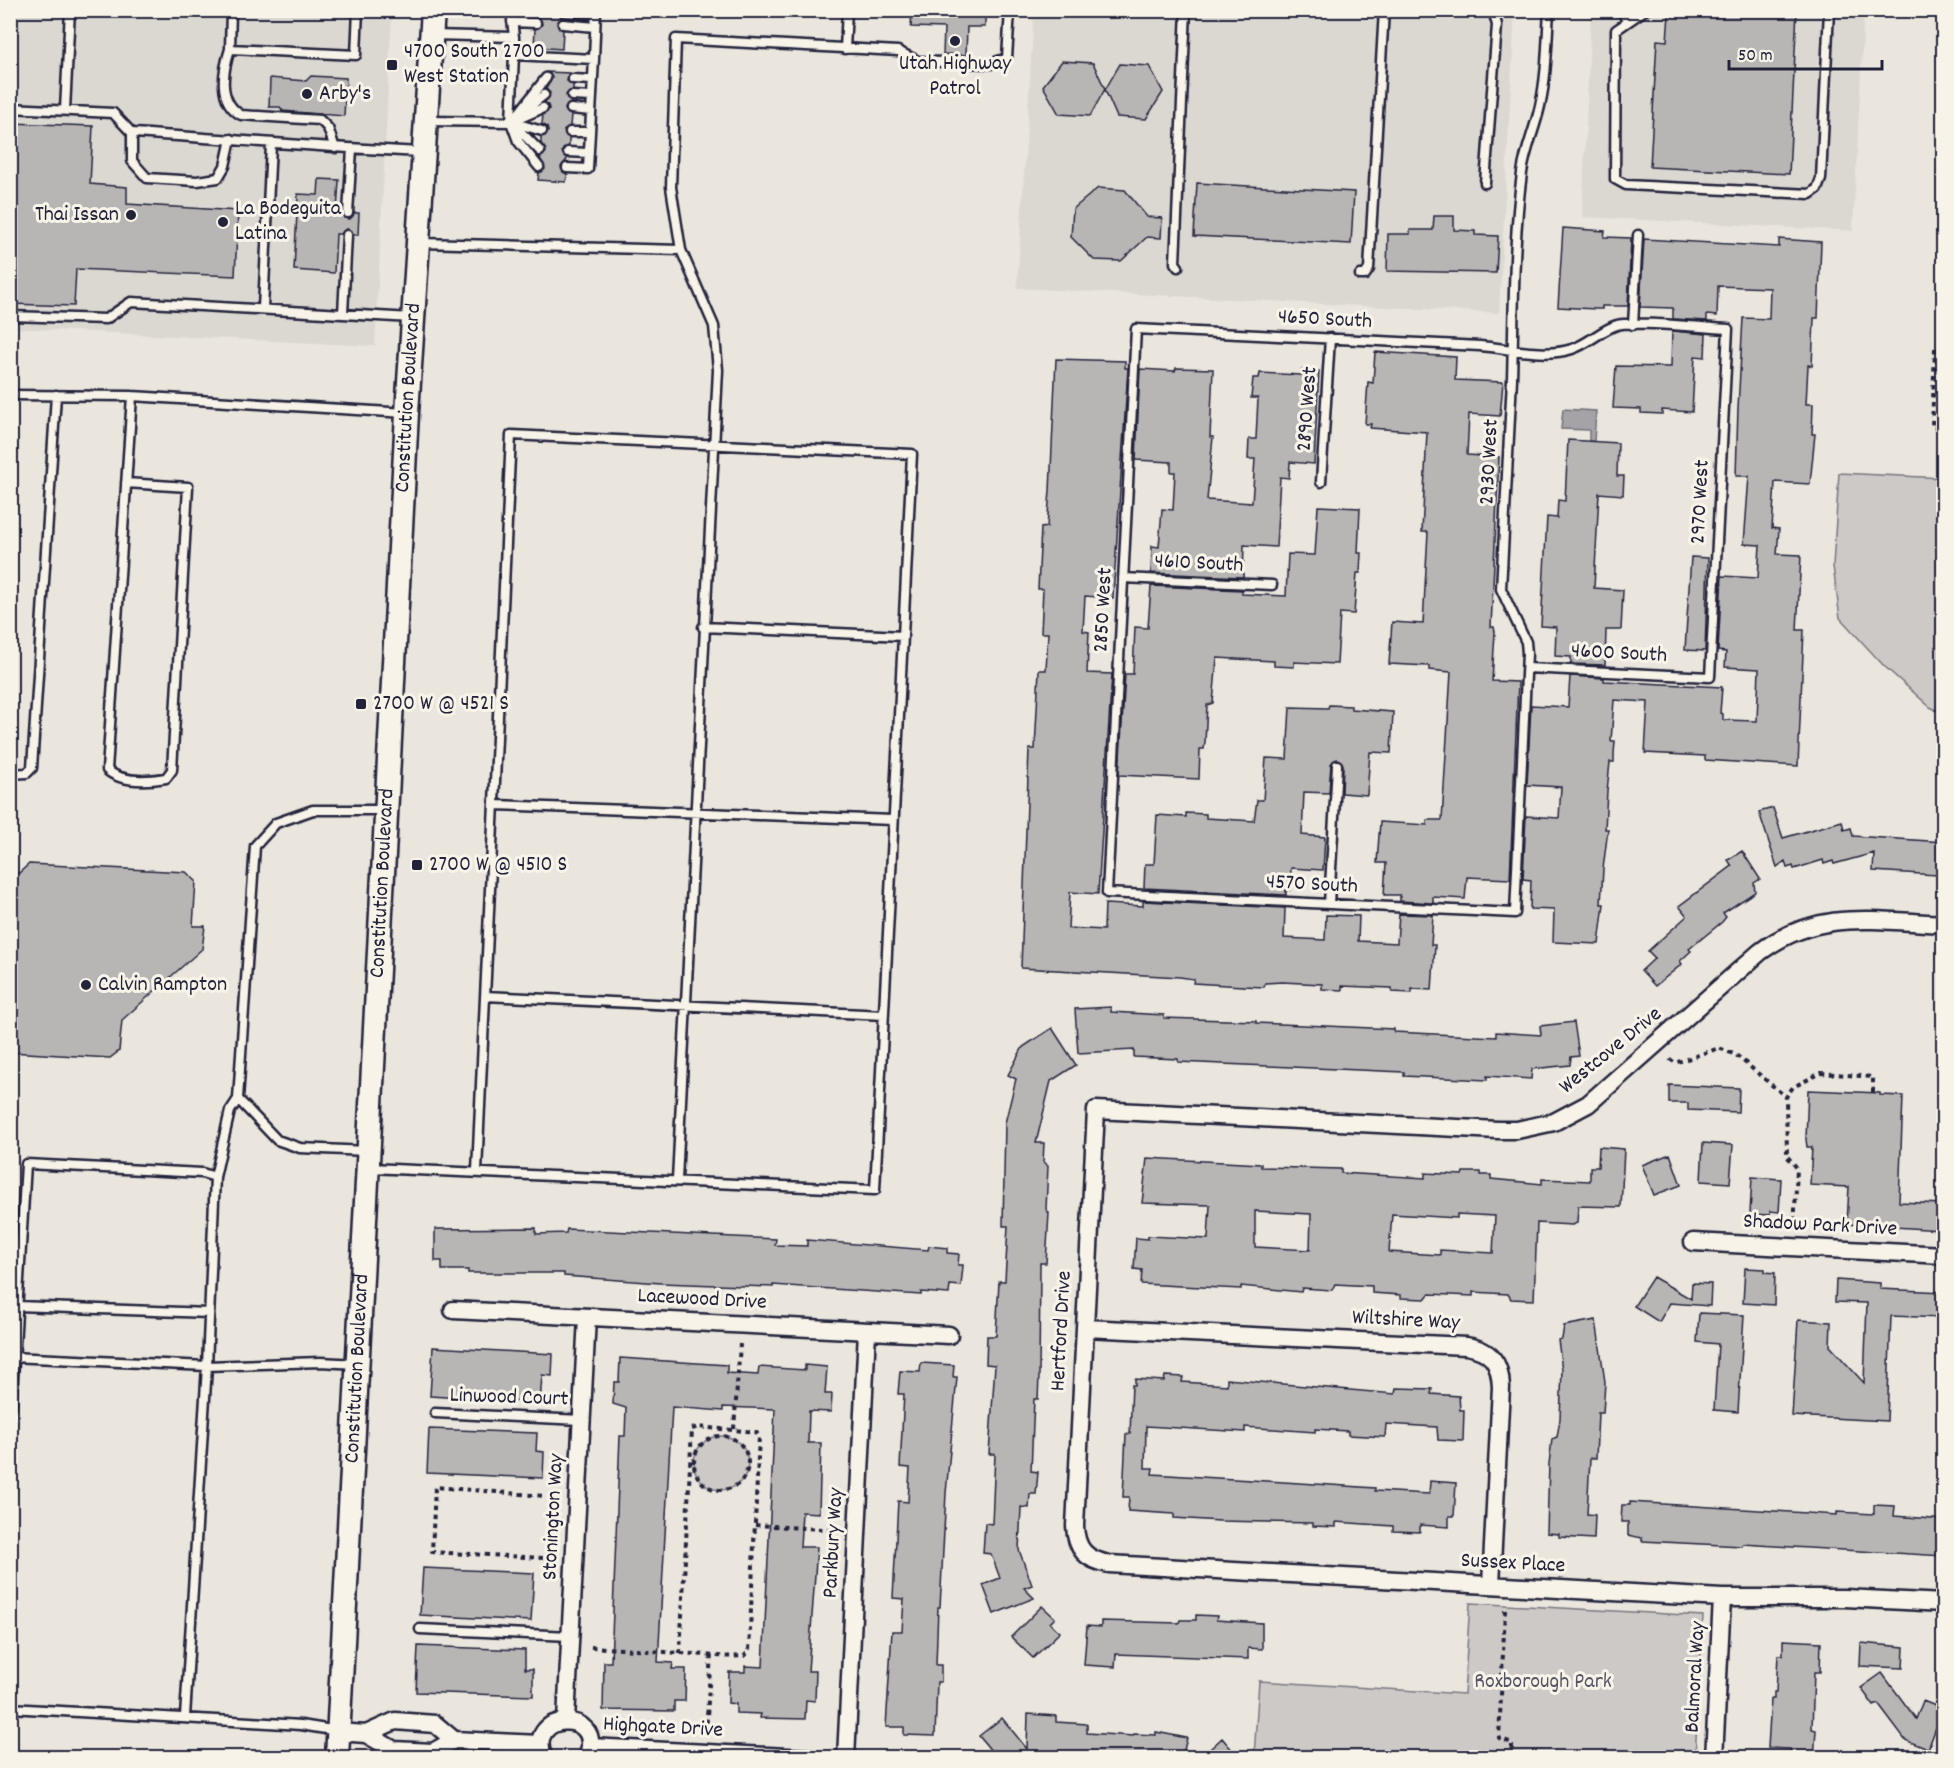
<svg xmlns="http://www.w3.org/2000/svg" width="1954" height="1768" viewBox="0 0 1954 1768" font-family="Dekko,sans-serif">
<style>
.built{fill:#dbd8d2}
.green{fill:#cdc9c6;stroke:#787680;stroke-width:1.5}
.water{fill:#a6a3a6;stroke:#716f7b;stroke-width:1.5}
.building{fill:#b8b6b5;stroke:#22223b;stroke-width:1.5;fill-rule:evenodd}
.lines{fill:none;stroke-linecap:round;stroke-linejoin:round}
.lane-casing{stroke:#22223b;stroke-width:13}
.street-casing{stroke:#22223b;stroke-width:21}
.secondary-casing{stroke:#22223b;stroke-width:27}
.path{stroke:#22223b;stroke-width:4;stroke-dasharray:4.5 4.5;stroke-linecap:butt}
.lane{stroke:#f7f3e8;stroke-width:8}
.street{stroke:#f7f3e8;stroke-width:16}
.secondary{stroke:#f7f3e8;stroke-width:22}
.poi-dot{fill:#22223b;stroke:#f7f3e8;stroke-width:2}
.labels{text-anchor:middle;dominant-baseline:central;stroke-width:6;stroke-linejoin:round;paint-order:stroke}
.poi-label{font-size:22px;fill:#22223b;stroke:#f7f3e8;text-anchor:start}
.street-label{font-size:22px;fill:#22223b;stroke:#f7f3e8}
.park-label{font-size:22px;fill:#555465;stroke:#f7f3e8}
</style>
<rect width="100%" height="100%" fill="#eae6de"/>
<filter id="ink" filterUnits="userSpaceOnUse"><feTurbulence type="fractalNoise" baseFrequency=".0167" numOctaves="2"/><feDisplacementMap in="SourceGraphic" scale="12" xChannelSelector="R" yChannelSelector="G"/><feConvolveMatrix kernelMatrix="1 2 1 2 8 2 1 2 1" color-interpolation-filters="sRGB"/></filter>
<g filter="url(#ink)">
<!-- built -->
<path class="built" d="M11 11H392L375 346 11 328Z
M1034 11H1515L1499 313 1017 288Z
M1591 11H1864L1853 231 1582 217Z"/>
<!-- green -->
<path class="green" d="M1839 473 1943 478V713L1930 707 1884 666 1840 618 1833 566Z
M694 1463a27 27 0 1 1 54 0a27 27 0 1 1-54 0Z
M1470 1603 1703 1616 1695 1757H1254L1259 1681 1464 1694Z"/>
<!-- water -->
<path class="water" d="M1563 409 1596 411 1594 441H1589V430L1561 429Z"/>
<!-- building -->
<path class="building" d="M537 10H558L562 18 557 24 563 30 562 49 534 47 535 29 542 24 536 17Z
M912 10H985V27H967L966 55 943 54 944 28 911 27Z
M1698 10H1797L1789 174 1650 167 1657 40 1667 41 1669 14 1698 15Z
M1062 61 1093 63 1105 89 1090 116 1059 114 1043 86Z
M1120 64 1149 66 1163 92 1146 119 1117 117 1105 90Z
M546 72 570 73 567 81 573 85V90L566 95 572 103 565 109 571 115 570 126 564 131 569 138V146L562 151 568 158 561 167 567 174 566 182 538 180 539 173 545 169 540 158 546 152 541 143V137L548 132 547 127 542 124 543 115 549 109 545 102 550 93 546 89 552 78Z
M311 76 346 78 344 116 283 111 280 107H269L270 78 306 81Z
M10 123 93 126 90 184 127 187V204L238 211 235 276 76 269 74 306 10 304Z
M319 179 339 180 337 212H342L344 218 350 219 354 213H359L358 235H353L347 229 341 234H336L334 273 294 270 298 194 318 195Z
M1197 183 1354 192 1351 244 1194 236Z
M1098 188 1125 190 1147 217 1162 218 1161 238 1147 237 1121 261 1094 260 1071 237 1073 209Z
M1434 216H1454V230L1475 231V235L1498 236 1496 273 1387 271 1388 234H1410V230H1433Z
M1563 228 1605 231 1604 237 1631 238 1628 306H1602V309H1596L1558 307Z
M1644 239 1779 247V239L1821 242 1818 318H1814L1812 366 1808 365 1806 404H1813L1812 434H1815L1810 484 1775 482 1772 528 1779 529 1777 554 1801 555 1797 630H1804L1798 766 1705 760V756L1645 753 1648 702 1614 700 1611 741H1615L1614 754V762H1610L1607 791 1605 829H1608L1603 869 1601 904H1604L1599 944 1553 942 1554 910 1530 909 1531 880 1523 879 1526 816 1559 818 1561 787 1527 785 1531 705 1568 707 1570 676 1604 678V681L1722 687 1720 713 1723 714V720L1757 721 1759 669 1725 667 1726 652 1718 651 1722 576 1758 578 1760 545 1744 544 1749 476H1736L1738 408 1743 318 1769 319 1770 288 1718 286 1717 316 1707 315V321L1673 319V308L1640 307Z
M1672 331 1706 334 1705 357 1695 356 1692 412 1662 410V414L1641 413V409L1613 408 1616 366 1671 367Z
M1375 352 1456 357 1455 380 1503 382 1500 416 1469 414 1467 455 1499 457 1491 627H1494L1495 632 1492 681 1518 682 1510 879 1467 877 1465 899 1433 897V903L1400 901V895H1384L1386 863H1377L1380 822 1427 825V820H1442L1451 672 1429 670V666L1389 664 1392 622 1423 624 1428 532H1422L1427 432 1370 428 1371 424H1365L1368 382 1373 383Z
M1056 359 1125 361V368H1128L1113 598 1085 596 1083 631 1089 632 1087 673 1112 674 1098 894 1070 892 1068 928 1104 930 1105 904 1143 906V901L1285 908 1284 938 1325 940 1326 915 1359 916 1358 941 1397 943 1399 914 1433 915 1431 945H1435L1432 990 1412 989V993L1392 992V988L1342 986V990L1322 989V984L1282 982 1265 983 1264 987 1243 986 1193 983 1194 979 1180 977 1021 968 1029 749H1035L1039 670H1046L1048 633H1041L1043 589H1038L1041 528 1047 527 1050 491Z
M1176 368 1213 369 1210 437H1213L1207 500 1252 503 1255 459H1248L1249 439H1256L1258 398H1251L1253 378H1259L1260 373 1301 375V370L1319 371 1314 464 1290 462 1289 478 1280 477 1276 547 1244 545 1243 577 1151 573 1152 546 1159 547 1162 509 1173 510 1175 472H1171V462L1136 460 1140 369 1175 371Z
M1568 440 1618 443 1617 476H1624L1623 495 1599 493 1594 588 1623 590 1621 630H1606L1605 665 1571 664V657L1555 656 1556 627 1541 626 1547 517 1557 518 1558 500 1565 501Z
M1318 506 1360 508 1358 553H1361L1360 573H1357L1354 614 1340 613 1337 664 1294 662V667L1274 666V661L1217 658 1213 703 1207 705 1205 742 1204 749H1200L1199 779 1119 775 1125 674H1133L1135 627 1148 628 1151 586 1242 590V594L1286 596 1288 554 1315 555Z
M1691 557 1708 558 1705 651 1685 650Z
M1329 705 1351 706V709L1393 712 1391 753 1370 752 1367 795 1342 793 1343 765 1338 759 1331 764 1329 793 1304 792 1302 835 1325 837 1323 870 1291 868 1290 890H1286V895L1144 888 1145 864H1154L1157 815 1186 817V813L1206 814V818L1254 821 1257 800H1263L1266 758 1287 759 1290 707 1328 708Z
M1773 808 1783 838 1842 821 1844 830 1851 828 1853 836 1944 842V871L1937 870V875L1873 871 1874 853 1834 864 1833 861 1824 864 1823 860 1794 869 1793 866 1787 868 1785 861 1777 867 1759 812Z
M1742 851 1760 879 1754 883 1755 892 1723 913 1726 917 1722 922 1689 949 1691 951 1680 961 1682 964 1655 986 1641 971 1655 958 1648 951 1687 916 1679 906 1732 866 1728 860Z
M29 864 186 872 196 881 193 926H205L202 949 122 1020 119 1051 110 1058 10 1052V873H19Z
M1111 1007V1012L1164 1015V1018L1256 1021V1023L1394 1029V1032L1496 1037V1032L1541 1035 1540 1026 1574 1022 1579 1056 1571 1057 1570 1065 1532 1069 1531 1079 1487 1076V1080L1404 1076V1072L1178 1062V1059L1134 1057V1050L1078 1053 1075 1009Z
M1052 1028 1076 1065 1051 1081 1036 1143H1044L1043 1162 1048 1166 1046 1209 1049 1213 1046 1263H1040L1039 1376 1038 1399H1034L1031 1471 1038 1472 1036 1494H1030L1029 1508 1021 1507 1019 1550 1032 1585 1024 1588 1034 1598 994 1614 983 1585 1000 1578 991 1554 983 1553 985 1523 992 1524 995 1454H989L995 1365 986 1364 987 1336H996L999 1281H1005L1008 1226H1003L1005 1123 1016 1079 1008 1075 1023 1047Z
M1669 1085 1739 1088 1738 1112 1688 1110V1103H1669Z
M1808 1090 1880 1093V1095L1903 1096 1899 1202 1942 1204 1941 1230 1847 1224 1849 1187 1810 1185 1812 1147H1807L1806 1139Z
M1703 1143 1733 1145 1730 1183 1701 1181Z
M1599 1147 1624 1149 1621 1207 1578 1206 1577 1223 1572 1225 1537 1223 1534 1300 1511 1299 1508 1294 1473 1292V1296L1429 1294 1425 1299 1401 1298V1295L1372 1293V1286L1335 1284 1332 1290 1302 1288 1301 1292 1241 1286V1289L1141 1284 1142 1270 1134 1269 1136 1238 1148 1239V1236L1208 1239 1210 1205 1142 1203 1147 1158 1261 1164V1167L1341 1169V1173L1425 1178V1173L1462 1175 1463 1172H1481V1175H1491V1179L1542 1184V1179L1590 1181V1167H1598ZM1255 1211 1311 1214 1310 1250 1255 1247ZM1392 1214 1457 1218V1214L1495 1216 1493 1253 1440 1250V1255L1389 1252Z
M1670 1154 1681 1185 1654 1195 1642 1165Z
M1752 1177 1781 1179 1779 1212 1770 1211V1215L1750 1214Z
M536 1228V1234L566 1233 567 1229 776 1239 775 1245 807 1246V1240L928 1250 929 1246 947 1248V1253L959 1254 958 1265H963L961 1286 950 1285 949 1294 921 1292V1295L773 1285V1287L661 1283 564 1276V1273H468V1270H442V1261H435V1229Z
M1745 1268 1765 1269V1272L1775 1273 1774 1305 1743 1303Z
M1653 1277 1691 1299 1692 1283 1711 1284 1710 1306 1670 1303 1659 1322 1634 1306Z
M1836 1280 1880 1283V1289L1944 1292V1318L1891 1316 1887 1421 1792 1416 1798 1320 1831 1322 1830 1346 1864 1383 1867 1303 1835 1302Z
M1699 1313 1744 1315 1738 1412 1714 1410 1718 1344 1697 1342Z
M1596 1320 1605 1382 1603 1413H1598L1596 1458H1590L1587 1514 1595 1515 1594 1539 1559 1537V1534L1547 1533 1549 1464 1552 1439 1557 1437 1560 1419 1562 1370 1558 1340 1562 1339 1564 1326Z
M433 1347 553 1354 552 1376 542 1375 540 1403 430 1396Z
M620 1358 727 1365V1373L758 1375 759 1367 805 1370V1365L827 1367 825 1394H832L831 1412 809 1411 808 1443H821L819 1513 802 1512 800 1547H817L808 1671H816L815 1701 806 1700 805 1719 760 1718 761 1714 736 1713V1704L728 1703 729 1672H745V1666L763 1667 775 1409 723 1407V1411L672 1407 658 1662 673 1663 672 1669H686L685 1701H674V1711L603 1710 604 1662H611L620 1436H625L626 1408 613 1404 614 1382H619Z
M921 1363 954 1365 953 1377H957L946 1493 940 1607H938L936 1665H941V1682H937L935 1736 904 1735V1727H886L892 1631H902L904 1599 893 1598 898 1501 908 1502 910 1468 900 1467 904 1394H898L900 1371 920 1372Z
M1165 1376 1183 1377 1182 1382 1227 1385V1379L1395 1394 1396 1388 1432 1389 1431 1394 1459 1396 1460 1410H1464L1463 1441 1438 1440 1437 1427 1386 1424 1385 1437 1348 1435V1431L1315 1429V1432L1245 1427V1432L1146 1426 1145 1468H1153L1152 1474 1331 1485 1375 1488V1491L1429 1494 1430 1481 1456 1483 1454 1516H1449V1527L1420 1525V1532L1393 1531V1526L1336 1522V1527L1313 1526V1523L1220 1521 1174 1518V1514L1128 1511 1129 1497H1123L1126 1434H1130L1132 1385H1135V1379L1164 1381Z
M429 1429 537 1433 536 1451 544 1452 543 1478 427 1473Z
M1630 1502 1837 1515V1512L1874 1514V1505L1895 1506 1894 1516 1944 1520V1556L1743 1544 1742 1546 1642 1541V1538L1628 1535V1522H1621L1622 1505H1630Z
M423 1568 534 1573 531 1621 420 1615Z
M1042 1606 1055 1618 1050 1623 1060 1632 1033 1658 1011 1637Z
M1196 1615 1217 1616 1216 1620 1262 1623V1649L1248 1648V1659L1116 1654 1115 1667 1084 1665 1087 1626 1101 1627V1621L1179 1623 1180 1620H1196Z
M1783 1640 1821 1642 1820 1672H1814L1812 1729 1816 1730 1814 1758 1790 1757V1749L1768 1748 1771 1699H1774V1692H1776L1778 1655H1783Z
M1861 1643 1904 1647 1903 1668 1860 1666Z
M418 1646 525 1650V1669H533V1696L416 1692Z
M1882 1673 1916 1719 1923 1701 1943 1709 1928 1749 1905 1740 1878 1704 1874 1706 1861 1688Z
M1028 1714 1056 1716V1722L1087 1724V1733L1133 1736 1134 1734 1156 1735V1732L1187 1738 1182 1758H997L979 1736 1002 1718 1027 1749Z
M1222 1738 1239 1758H1200Z"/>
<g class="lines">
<defs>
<path id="lane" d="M231 10 230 49 356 55 358 10
M511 10 514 37
M1622 10 1627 22
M1645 10 1616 30 1615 179 1626 185 1810 194 1817 189 1821 179 1829 10
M564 12 596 14
M512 22 536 23
M563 24 595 27
M432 35 514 37V55L594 59 588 169 567 168
M230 49C223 71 217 101 241 115L320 120 328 128 335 148
M845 49 847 10
M514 55 511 122 540 151
M594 59 596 10
M573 79 592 80
M572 96 592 97
M10 108 113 113 132 133C229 139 325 148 422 152
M571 109 591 111
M65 110 70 10
M523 112 544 95
M520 118 543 108
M426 121 511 122 518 141 539 167
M512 122 546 78
M512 122 542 131
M570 132H590
M132 133V161L147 178 197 181 218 178 225 166 231 139
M568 152 588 153
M1485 183 1497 25 1493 10
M348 213 352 149
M420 243 681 250
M1178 267 1175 263 1186 10
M1360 275H1365L1369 269 1384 10
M263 308 271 145
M343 314 347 235
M10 316 106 319 131 302 412 318
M1633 325 1638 235
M10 395 132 396 406 413
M1321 482 1330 338
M126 483 188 487 172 770 166 778C148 781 122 783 107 770L132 396
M1123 578 1272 585
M1527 668 1710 677 1728 329C1707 328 1631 320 1617 325 1601 330 1588 344 1572 349 1544 358 1508 348 1480 346L1136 329 1107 893 1515 913 1527 653 1526 642 1501 589 1512 379C1514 311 1513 241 1522 173 1525 150 1535 129 1540 106 1547 75 1547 42 1549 10
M10 774 27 773 32 768 56 395
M494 805 893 820
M1329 904 1337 765
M485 996 884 1015
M367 1151 300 1148 277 1140 238 1099 255 846 276 823 313 810H386
M370 1168 875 1190 903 636 703 627
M477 1171 511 435 912 454 903 636
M677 1180 718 370 714 326 681 250 671 187 676 39 898 51 918 61 990 64 1007 58 1010 10
M17 1306 209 1313
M11 1357 207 1366 320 1362 358 1364
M435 1413 582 1420
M10 1428 26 1164 202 1173 215 1177
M420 1629 570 1636
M10 1708 301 1725 338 1731
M185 1717 207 1366 215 1177 230 1111 238 1099"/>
<path id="street" d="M1944 924C1876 921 1818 908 1760 952L1588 1104 1554 1122 1517 1130H1498L1096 1110 1075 1526C1076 1549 1086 1560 1109 1564L1722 1598H1845L1944 1603
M1693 1242 1944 1255
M453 1310 949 1335
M1085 1328 1466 1346C1491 1350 1500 1362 1501 1387L1491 1585
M566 1720 587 1317
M338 1732 366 1734 394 1750 433 1752 454 1740 540 1744
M366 1734 395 1721 435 1724 454 1740
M590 1747 807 1758
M544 1758C523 1712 604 1708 588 1755
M846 1758 867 1331
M1714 1758 1722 1598"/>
<g id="secondary">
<path id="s1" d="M337 1758 407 413 433 10"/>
</g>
</defs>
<!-- lane casing -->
<use href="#lane" class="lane-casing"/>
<!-- street casing -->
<use href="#street" class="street-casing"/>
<!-- secondary casing -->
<use href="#secondary" class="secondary-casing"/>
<!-- path -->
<path class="path" d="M10 82H19
M1935 348 1932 427 1944 428
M1670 1059 1675 1063 1719 1048 1736 1055 1786 1097
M1794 1230 1797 1168 1787 1156 1786 1097 1793 1087 1821 1073 1873 1077V1092
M734 1429 740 1344
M694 1463a27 27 0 1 1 54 0a27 27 0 1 1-54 0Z
M755 1525 838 1530
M543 1558 432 1552 435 1487 545 1496
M1505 1610 1499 1738 1512 1743V1751L1517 1758
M591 1647 680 1653C701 1654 723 1658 744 1656L749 1652 759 1436 756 1432 698 1427 692 1429 680 1653
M706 1732 711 1654"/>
<!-- lane -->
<use href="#lane" class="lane"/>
<!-- street -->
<use href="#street" class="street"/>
<!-- secondary -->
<use href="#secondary" class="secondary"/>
</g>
</g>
<!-- markers -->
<g class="poi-dot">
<circle cx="955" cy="41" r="6"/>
<rect x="386" y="59" width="12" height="12" rx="3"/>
<circle cx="307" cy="94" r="6"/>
<circle cx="131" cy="215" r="6"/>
<circle cx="223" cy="222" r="6"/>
<rect x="355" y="698" width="12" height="12" rx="3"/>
<rect x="411" y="859" width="12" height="12" rx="3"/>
<circle cx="86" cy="985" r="6"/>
</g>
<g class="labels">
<!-- poi labels -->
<g class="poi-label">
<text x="404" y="52">4700 South 2700<tspan x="404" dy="25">West Station</tspan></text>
<text x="955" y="64" text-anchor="middle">Utah Highway<tspan x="955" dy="25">Patrol</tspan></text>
<text x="319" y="94">Arby's</text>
<text x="235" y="209">La Bodeguita<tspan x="235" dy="25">Latina</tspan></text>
<text x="119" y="215" text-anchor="end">Thai Issan</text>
<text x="373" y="704">2700 W @ 4521 S</text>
<text x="429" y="865">2700 W @ 4510 S</text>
<text x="98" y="985">Calvin Rampton</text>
</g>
<!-- street labels -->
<g class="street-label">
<text transform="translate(1325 320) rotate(3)">4650 South</text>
<text stroke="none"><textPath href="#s1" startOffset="1362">Constitution Boulevard</textPath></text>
<text transform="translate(1308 409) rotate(-86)">2890 West</text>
<text transform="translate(1490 462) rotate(-87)">2930 West</text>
<text transform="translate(1701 502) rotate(-87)">2970 West</text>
<text transform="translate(1199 564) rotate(3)">4610 South</text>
<text transform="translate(1104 610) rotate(-87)">2850 West</text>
<text transform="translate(1619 654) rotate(3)">4600 South</text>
<text stroke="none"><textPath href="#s1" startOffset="876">Constitution Boulevard</textPath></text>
<text transform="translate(1312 885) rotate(3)">4570 South</text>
<text transform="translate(1611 1051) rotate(-39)">Westcove Drive</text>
<text transform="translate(1820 1226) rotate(3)">Shadow Park Drive</text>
<text transform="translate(702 1300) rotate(3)">Lacewood Drive</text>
<text transform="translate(1406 1321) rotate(3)">Wiltshire Way</text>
<text transform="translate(1062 1331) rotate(-87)">Hertford Drive</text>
<text stroke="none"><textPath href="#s1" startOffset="390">Constitution Boulevard</textPath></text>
<text transform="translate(509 1398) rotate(2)">Linwood Court</text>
<text transform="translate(554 1517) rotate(-87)">Stonington Way</text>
<text transform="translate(834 1543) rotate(-87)">Parkbury Way</text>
<text transform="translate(1513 1564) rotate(3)">Sussex Place</text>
<text transform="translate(1696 1677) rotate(-87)">Balmoral Way</text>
<text transform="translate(663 1728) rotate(3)">Highgate Drive</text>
</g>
<!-- park labels -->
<g class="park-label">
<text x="1543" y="1682">Roxborough Park</text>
</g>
</g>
<!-- margin -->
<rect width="1954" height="1768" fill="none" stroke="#f7f3e8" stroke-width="36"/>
<rect x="18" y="18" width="1918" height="1732" fill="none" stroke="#22223b" stroke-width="2" filter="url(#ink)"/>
<!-- scale -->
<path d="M1729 60v9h153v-9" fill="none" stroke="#22223b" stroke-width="3"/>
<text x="1738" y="60" font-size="18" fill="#22223b" stroke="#f7f3e8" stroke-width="4.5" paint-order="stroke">50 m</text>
</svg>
